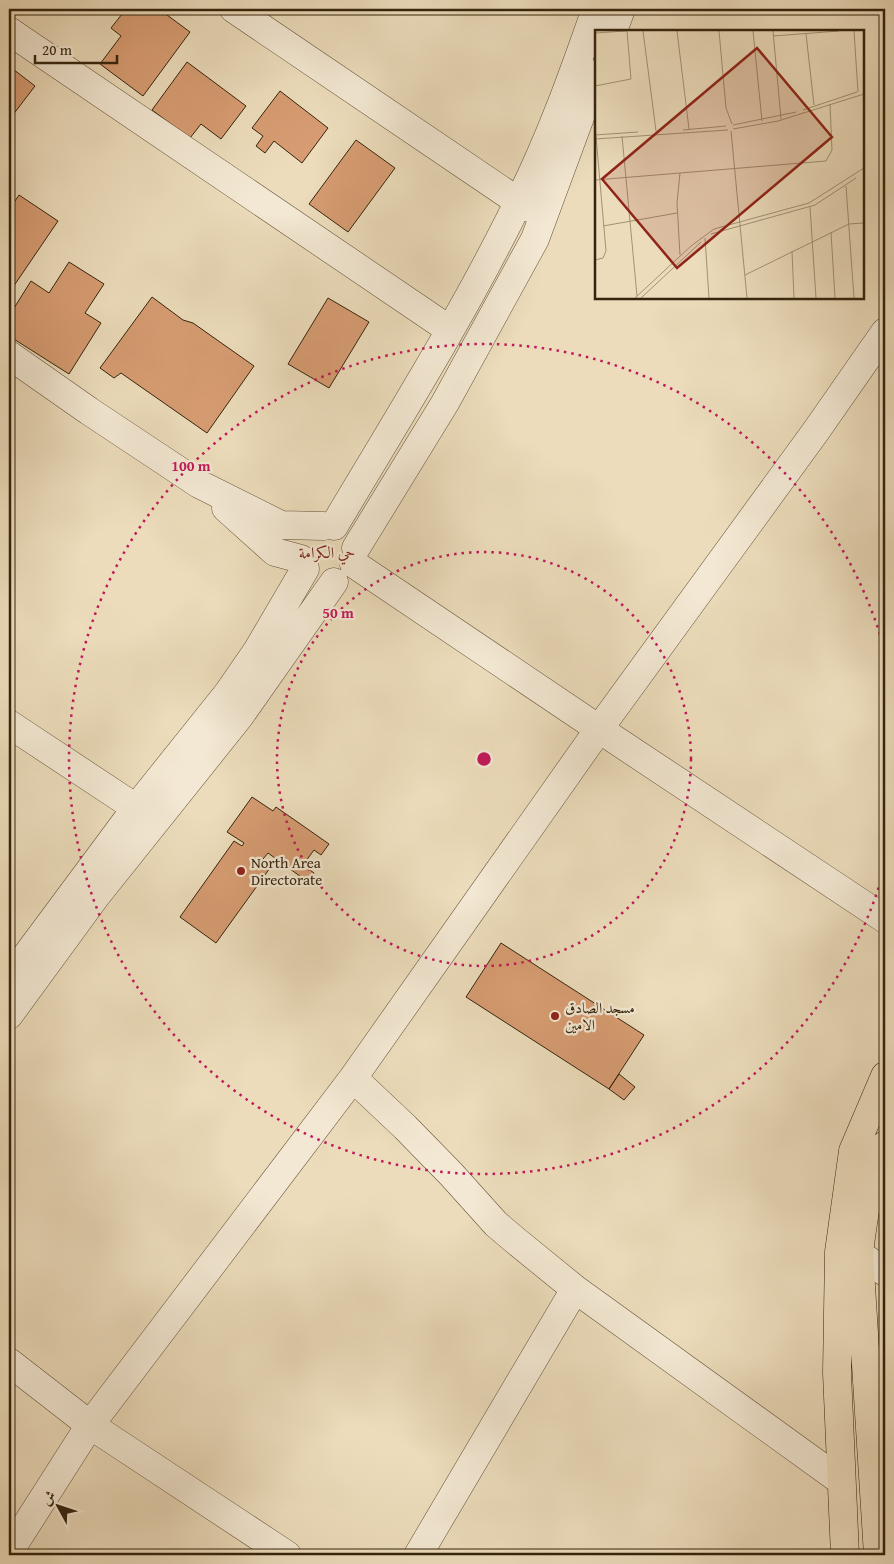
<svg xmlns="http://www.w3.org/2000/svg" width="894" height="1564" viewBox="0 0 894 1564" font-family="'Gentium Book Plus',Amiri,serif">
<style>
.building{fill:#d79c72;stroke:#34240d}
.lines{fill:none;stroke-linecap:round;stroke-linejoin:round}
.minor-casing{stroke:#625238;stroke-width:29}
.major-casing{stroke:#34240d;stroke-width:29}
.minor{stroke:#f3e8d3;stroke-width:28}
.major{stroke:#ecdcbb;stroke-width:28}
.ring{fill:none;stroke:#c2185b;stroke-width:2.5;stroke-dasharray:2.5 5}
.poi-dot{fill:#8f2418;stroke:#f3e8d3;stroke-width:2}
.labels{text-anchor:middle;dominant-baseline:central;stroke-width:4.5;stroke-linejoin:round;paint-order:stroke}
.poi-label{font-size:15px;fill:#34240d;stroke:#f3e8d3;text-anchor:start}
.neighbourhood-label{font-size:16px;fill:#7a1f14;stroke:#f3e8d3}
.inset-road{fill:none;stroke:#a29275;stroke-width:1}
.view{fill:#8f2418;fill-opacity:0.15;stroke:#8f2418;stroke-width:2.5}
.inset-edge{fill:none;stroke:#34240d;stroke-width:2.5}
.centre{fill:#c2185b;stroke:#f3e8d3;stroke-width:2.5}
.ring-label{font-size:15px;text-anchor:middle;font-weight:bold;fill:#c2185b;stroke:#f3e8d3;stroke-width:4.5;stroke-linejoin:round;paint-order:stroke}
</style>
<rect width="100%" height="100%" fill="#ecdcbb"/>
<filter id="stains"><feTurbulence type="fractalNoise" baseFrequency=".004" numOctaves="4"/><feColorMatrix values="0 0 0 0 .2 0 0 0 0 .09 0 0 0 0 .02 0 0 0 .5 -.17"/></filter>
<radialGradient id="worn" r=".72"><stop offset=".6" stop-color="#630" stop-opacity="0"/><stop offset="1" stop-color="#630" stop-opacity=".3"/></radialGradient>
<!-- building -->
<path class="building" d="M126 9 135 10 136 9H159L190 32 143 96 100 64 121 36 111 28Z
M187 62 246 106 221 139 201 124 190 138 152 110Z
M9 66 35 86 9 120Z
M280 91 328 128 302 163 274 141 265 153 256 146 263 136 252 128Z
M356 140 395 168 348 232 309 204Z
M19 195 58 221 9 293V210Z
M69 262 104 284 85 313 101 323 69 374 9 336V316L31 281 49 293Z
M152 297 183 320 193 323 254 366 207 433 121 373 114 378 100 368Z
M328 298 369 322 329 388 288 364Z
M252 797 273 811 276 807 329 844 321 855 314 850 303 865 314 873 308 882 268 853 263 859 270 868 216 943 180 917 234 841 242 846 244 843 227 832Z
M501 943 644 1035 609 1089 466 997Z
M619 1074 635 1087 624 1100 609 1089Z"/>
<g class="lines">
<defs>
<path id="minor" d="M234 9 519 202 534 210
M9 31 450 330
M613 31 621 9
M9 355 89 411 199 484 281 525 323 526
M226 508 275 552 301 559
M334 526C397 420 463 315 517 205 549 142 573 75 596 9
M356 548 445 403 535 239 596 74
M354 564 599 729 885 919
M9 724 136 808
M9 979 136 808 228 693 257 651 305 569
M9 1015 96 896 239 717 334 582
M353 1078 405 1127 451 1174 496 1224 516 1241 575 1289 841 1481
M859 1254 885 1272
M9 1362 90 1425 287 1555
M9 1552 90 1425 353 1078 599 729 816 431 885 332
M418 1555 575 1289"/>
<path id="major" d="M845 1555 837 1373 839 1252 853 1151 885 1076
M878 1555 859 1254C863 1218 869 1177 885 1145"/>
</defs>
<!-- minor casing -->
<use href="#minor" class="minor-casing"/>
<!-- major casing -->
<use href="#major" class="major-casing"/>
<!-- minor -->
<use href="#minor" class="minor"/>
<!-- major -->
<use href="#major" class="major"/>
</g>
<!-- distance rings -->
<g class="ring">
<circle cx="484" cy="759" r="207"/>
<path d="M885 866A415 415 0 1 1 885 652"/>
</g>
<!-- markers -->
<g class="poi-dot">
<circle cx="241" cy="871" r="5"/>
<circle cx="555" cy="1016" r="5"/>
</g>
<g class="labels">
<!-- poi labels -->
<g class="poi-label">
<text x="251" y="862">North Area<tspan x="251" dy="17">Directorate</tspan></text>
<text x="565" y="1007">مسجد الصادق<tspan x="565" dy="17">الامين</tspan></text>
</g>
<!-- neighbourhood labels -->
<g class="neighbourhood-label">
<text x="327" y="552">حي الكرامة</text>
</g>
</g>
<!-- overview -->
<g transform="translate(595 30)">
<rect width="269" height="269" fill="#ecdcbb"/>
<path class="inset-road" d="M48 1 61 101M82 1 94 99M124 1 131 78 137 94M158 1 167 91M178 1 186 89M259 1 263 62M0 3 31 1M211 4 219 75M178 6 244 1M0 56 36 49 32 1M208 80 262 62M0 95 11 221 8 228 0 230M138 95 201 82M138 99 183 91 269 64M88 100 131 96M136 101 152 268M0 105 43 102M27 106 42 266M0 109 133 100M85 143 82 173 85 225M0 150 231 131 237 120 235 74M251 156 259 268M215 177 221 268M8 196 82 183M236 202 240 268M116 204 220 175 261 148M110 208 114 268M197 221 199 268M150 245 254 194 269 193M40 268 96 216 119 199 214 173 269 138M46 268 106 212"/>
<path class="view" d="M162 18 237 107 82 238 7 149Z"/>
<rect width="269" height="269" class="inset-edge"/>
</g>
<circle cx="484" cy="759" r="8" class="centre"/>
<g class="ring-label">
<text x="191" y="471">100 m</text>
<text x="338" y="618">50 m</text>
</g>
<!-- margin -->
<rect width="894" height="1564" fill="none" stroke="#ecdcbb" stroke-width="30"/>
<rect x="10" y="10" width="874" height="1544" fill="none" stroke="#34240d" stroke-width="2.5"/>
<rect x="15" y="15" width="864" height="1534" fill="none" stroke="#34240d"/>
<!-- north arrow -->
<g transform="translate(58 1506) rotate(310)" stroke="#f3e8d3" stroke-width="4" paint-order="stroke">
<path d="M0-4L9 19L0 12L-9 19Z" fill="#34240d"/>
<text y="-8" font-size="14" font-weight="bold" text-anchor="middle" fill="#34240d">ش</text>
</g>
<!-- scale -->
<path d="M35 55v8h82v-8" fill="none" stroke="#34240d" stroke-width="2.5"/>
<text x="42" y="55" font-size="15" fill="#34240d" stroke="#f3e8d3" stroke-width="4" paint-order="stroke">20 m</text>
<rect width="100%" height="100%" filter="url(#stains)"/>
<rect width="100%" height="100%" fill="url(#worn)"/>
</svg>
